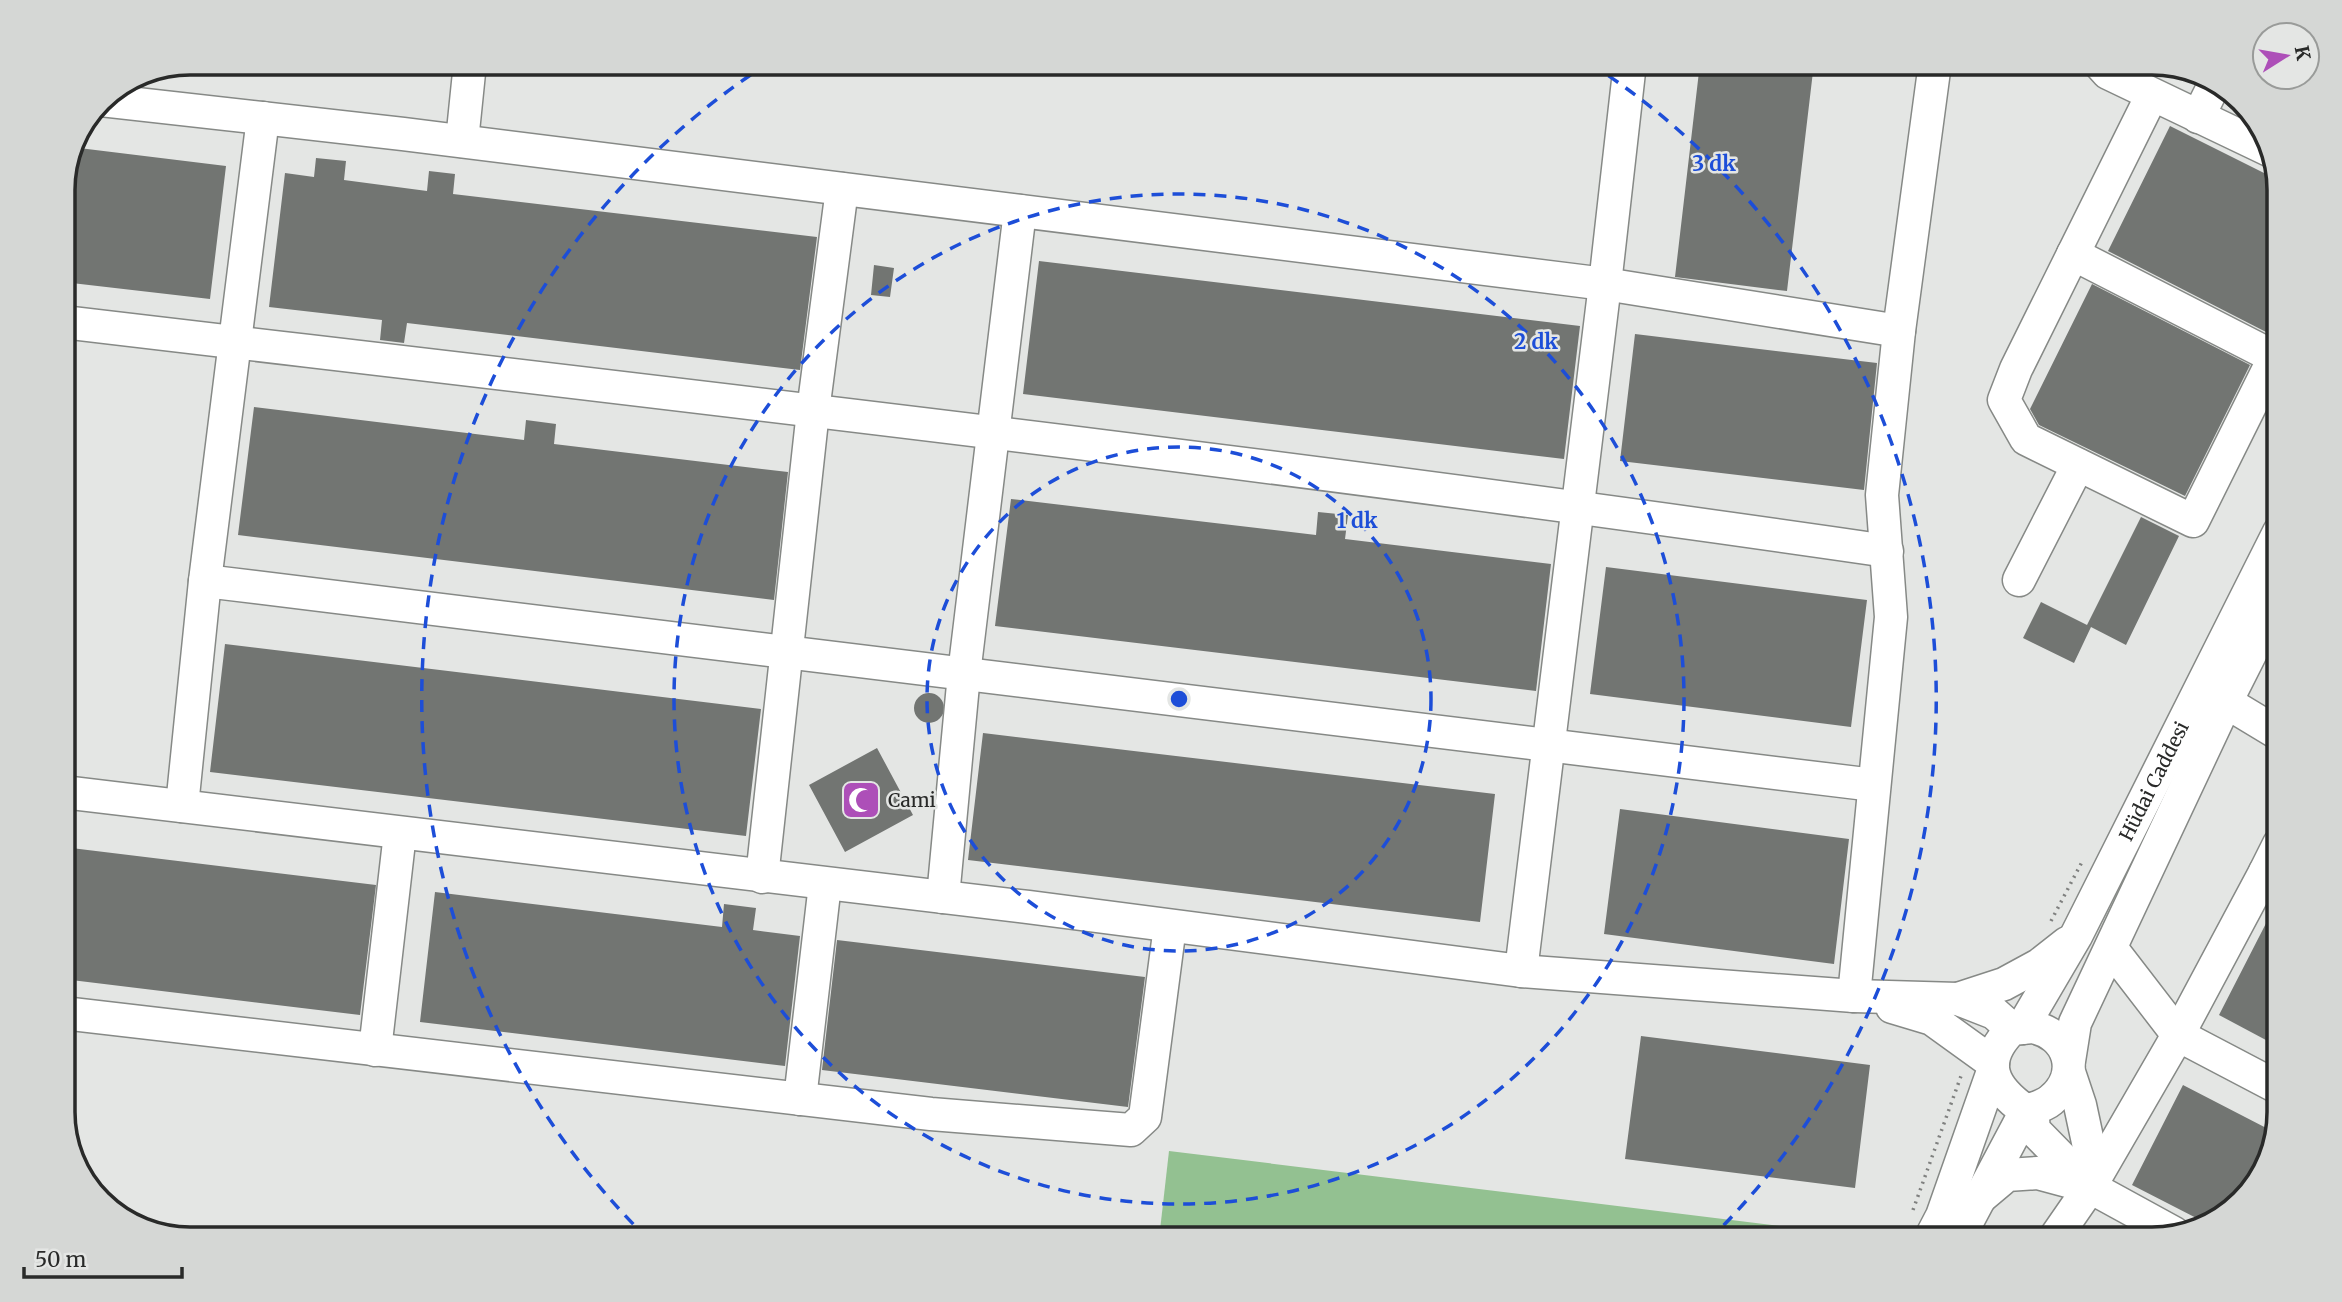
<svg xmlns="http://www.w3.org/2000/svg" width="2342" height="1302" viewBox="0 0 2342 1302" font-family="Merriweather,serif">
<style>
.green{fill:#93c191}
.building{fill:#727572}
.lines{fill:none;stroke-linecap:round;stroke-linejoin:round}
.minor-casing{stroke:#868986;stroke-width:35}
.path{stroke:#7f807f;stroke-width:3.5;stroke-dasharray:2 5;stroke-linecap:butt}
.minor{stroke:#fff;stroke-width:32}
.ring{fill:none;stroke:#1d4ed8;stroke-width:3.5;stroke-dasharray:12 9}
.labels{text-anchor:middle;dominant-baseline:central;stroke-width:5;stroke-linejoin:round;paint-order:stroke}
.street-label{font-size:19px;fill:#292a29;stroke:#e4e6e4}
.poi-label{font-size:19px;fill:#292a29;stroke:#e4e6e4;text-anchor:start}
.rim{fill:none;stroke:#292a29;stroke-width:3.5}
.centre{fill:#1d4ed8;stroke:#e4e6e4;stroke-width:3.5}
.ring-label{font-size:21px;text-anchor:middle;font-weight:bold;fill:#1d4ed8;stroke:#e4e6e4;stroke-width:5;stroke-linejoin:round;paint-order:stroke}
</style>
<rect width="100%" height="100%" fill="#e4e6e4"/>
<!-- green -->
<path class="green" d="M1169 1151 1887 1239H1159Z"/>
<!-- building -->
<path class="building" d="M1700 63H1814L1787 291 1675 277Z
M2170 126 2278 180 2279 330 2268 333 2108 251Z
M79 148 226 166 210 299 63 282V182Z
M316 158 346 161 344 180 427 191 429 171 455 174 453 194 817 237 800 370 407 323 404 343 380 340 382 320 269 307 285 173 314 177Z
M1039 261 1580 326 1564 459 1023 394Z
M874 265 894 268 890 297 871 295Z
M2092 284 2250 365 2185 496 2039 425 2030 409Z
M1635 334 1877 363 1864 490 1620 461Z
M254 407 524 440 526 420 556 424 554 444 788 472 774 600 238 535Z
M1011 499 1316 535 1318 512 1348 515 1345 539 1551 564 1536 691 995 626Z
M2141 517 2179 536 2126 645 2091 627 2074 663 2023 638 2041 602 2087 625Z
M1606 567 1867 600 1851 727 1590 694Z
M225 644 761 709 746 836 210 772Z
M914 708a15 15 0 1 1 30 0a15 15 0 1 1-30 0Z
M983 733 1495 794 1480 922 968 860Z
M877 748 913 815 845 852 809 785Z
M1620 809 1849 839 1834 964 1604 934Z
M63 847 376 885 360 1015 63 979Z
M435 892 722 927 724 904 756 908 753 930 800 936 785 1066 420 1022Z
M2279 898V1047L2219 1015Z
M837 940 1145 977 1128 1107 822 1070Z
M1641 1036 1870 1065 1855 1188 1625 1159Z
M2183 1085 2274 1132 2262 1175 2216 1222 2208 1224 2132 1185Z"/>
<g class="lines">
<defs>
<g id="minor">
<path d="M2099 63 2108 73 2269 150"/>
<path d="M2152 95 2016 369 2004 400 2026 439 2193 521 2279 348"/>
<path d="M101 100 403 134 1605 284 1899 331"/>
<path d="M2198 117 2216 81"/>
<path d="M462 141 470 63"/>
<path d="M2073 254 2274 357"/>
<path d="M63 322C672 394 1281 463 1887 551"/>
<path d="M2019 580 2078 465"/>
<path d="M205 581 1874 785"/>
<path d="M2226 702 2279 734"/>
<path d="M63 792 1028 907 1521 971 1854 996 1958 999 1994 1013 2012 1029"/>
<path d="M182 806 205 581 263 118"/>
<path d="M2265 872 2279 844"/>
<path d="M762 877 813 411 842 189"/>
<path d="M943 897 964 674 1020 211"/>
<path d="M2111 948 2178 1035 2279 1088"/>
<path d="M1521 971 1605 284 1630 63"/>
<path d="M1854 996 1891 617 1882 495 1899 331 1935 63"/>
<path d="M1958 999 2004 984 2039 965 2067 943"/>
<path d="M1892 1007 1932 1019 1993 1063"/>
<path d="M63 1013 931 1114 1131 1130 1145 1117 1170 926"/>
<path d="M2032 1027C2070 1034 2082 1075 2051 1100 2044 1106 2035 1108 2026 1111 1992 1087 1979 1062 2012 1029Z"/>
<path id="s1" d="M2022 1028 2076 936 2279 532"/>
<path d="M375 1050 400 833"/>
<path d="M2069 1061 2075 1023 2226 702 2279 597"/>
<path d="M2069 1072 2080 1105 2095 1175"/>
<path d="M800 1099 825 884"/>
<path d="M2032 1109 2034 1130 2089 1186"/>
<path d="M1982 1196 2007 1175 2038 1173 2090 1187"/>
<path d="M2174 1233 2090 1187 2178 1035 2265 872 2279 878"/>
<path d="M1930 1239 1942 1216 1993 1071"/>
<path d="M1958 1239 2026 1111"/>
<path d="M2054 1239 2090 1187"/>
</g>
</defs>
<!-- minor casing -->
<use href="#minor" class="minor-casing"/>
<!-- path -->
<path class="path" d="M2268 510 2279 488
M2051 921 2083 860
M1913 1210 1961 1076"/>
<!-- minor -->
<use href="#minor" class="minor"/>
</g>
<!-- distance rings -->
<g class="ring">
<circle cx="1179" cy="699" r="252"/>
<circle cx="1179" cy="699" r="505"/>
<path d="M648 1239A757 757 0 0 1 767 64M1591 64A757 757 0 0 1 1710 1239"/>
</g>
<!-- icons -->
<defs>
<symbol id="mosque-square" viewBox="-11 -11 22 22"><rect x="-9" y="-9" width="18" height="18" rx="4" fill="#ad4fb8" stroke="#e4e6e4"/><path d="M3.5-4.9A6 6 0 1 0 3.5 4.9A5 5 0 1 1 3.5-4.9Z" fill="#fff"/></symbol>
</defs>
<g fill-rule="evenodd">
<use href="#mosque-square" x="839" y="778" width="44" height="44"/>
</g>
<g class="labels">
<!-- street labels -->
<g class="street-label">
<text stroke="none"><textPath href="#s1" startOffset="280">Hüdai Caddesi</textPath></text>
</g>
<!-- poi labels -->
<g class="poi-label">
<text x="888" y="800">Cami</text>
</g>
</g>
<!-- crop -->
<path d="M0 0H2342V1302H0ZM190 75H2152A115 115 0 0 1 2267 190V1112A115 115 0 0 1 2152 1227H190A115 115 0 0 1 75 1112V190A115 115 0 0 1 190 75Z" fill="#d5d7d5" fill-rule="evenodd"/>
<path class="rim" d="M190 75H2152A115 115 0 0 1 2267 190V1112A115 115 0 0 1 2152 1227H190A115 115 0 0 1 75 1112V190A115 115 0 0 1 190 75Z"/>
<circle cx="1179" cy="699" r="10" class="centre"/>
<g class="ring-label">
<text x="1714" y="171">3 dk</text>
<text x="1536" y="349">2 dk</text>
<text x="1357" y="528">1 dk</text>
</g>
<!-- north arrow -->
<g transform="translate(2286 56) rotate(79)"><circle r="33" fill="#e4e6e4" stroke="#999b99" stroke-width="2"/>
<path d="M0-5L12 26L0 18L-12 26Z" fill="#ad4fb8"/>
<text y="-10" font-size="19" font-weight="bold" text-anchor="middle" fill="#292a29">K</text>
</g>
<!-- scale -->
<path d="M24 1267v10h158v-10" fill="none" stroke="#292a29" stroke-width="3.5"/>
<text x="35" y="1267" font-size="21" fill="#292a29" stroke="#e4e6e4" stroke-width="5" paint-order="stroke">50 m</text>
</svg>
